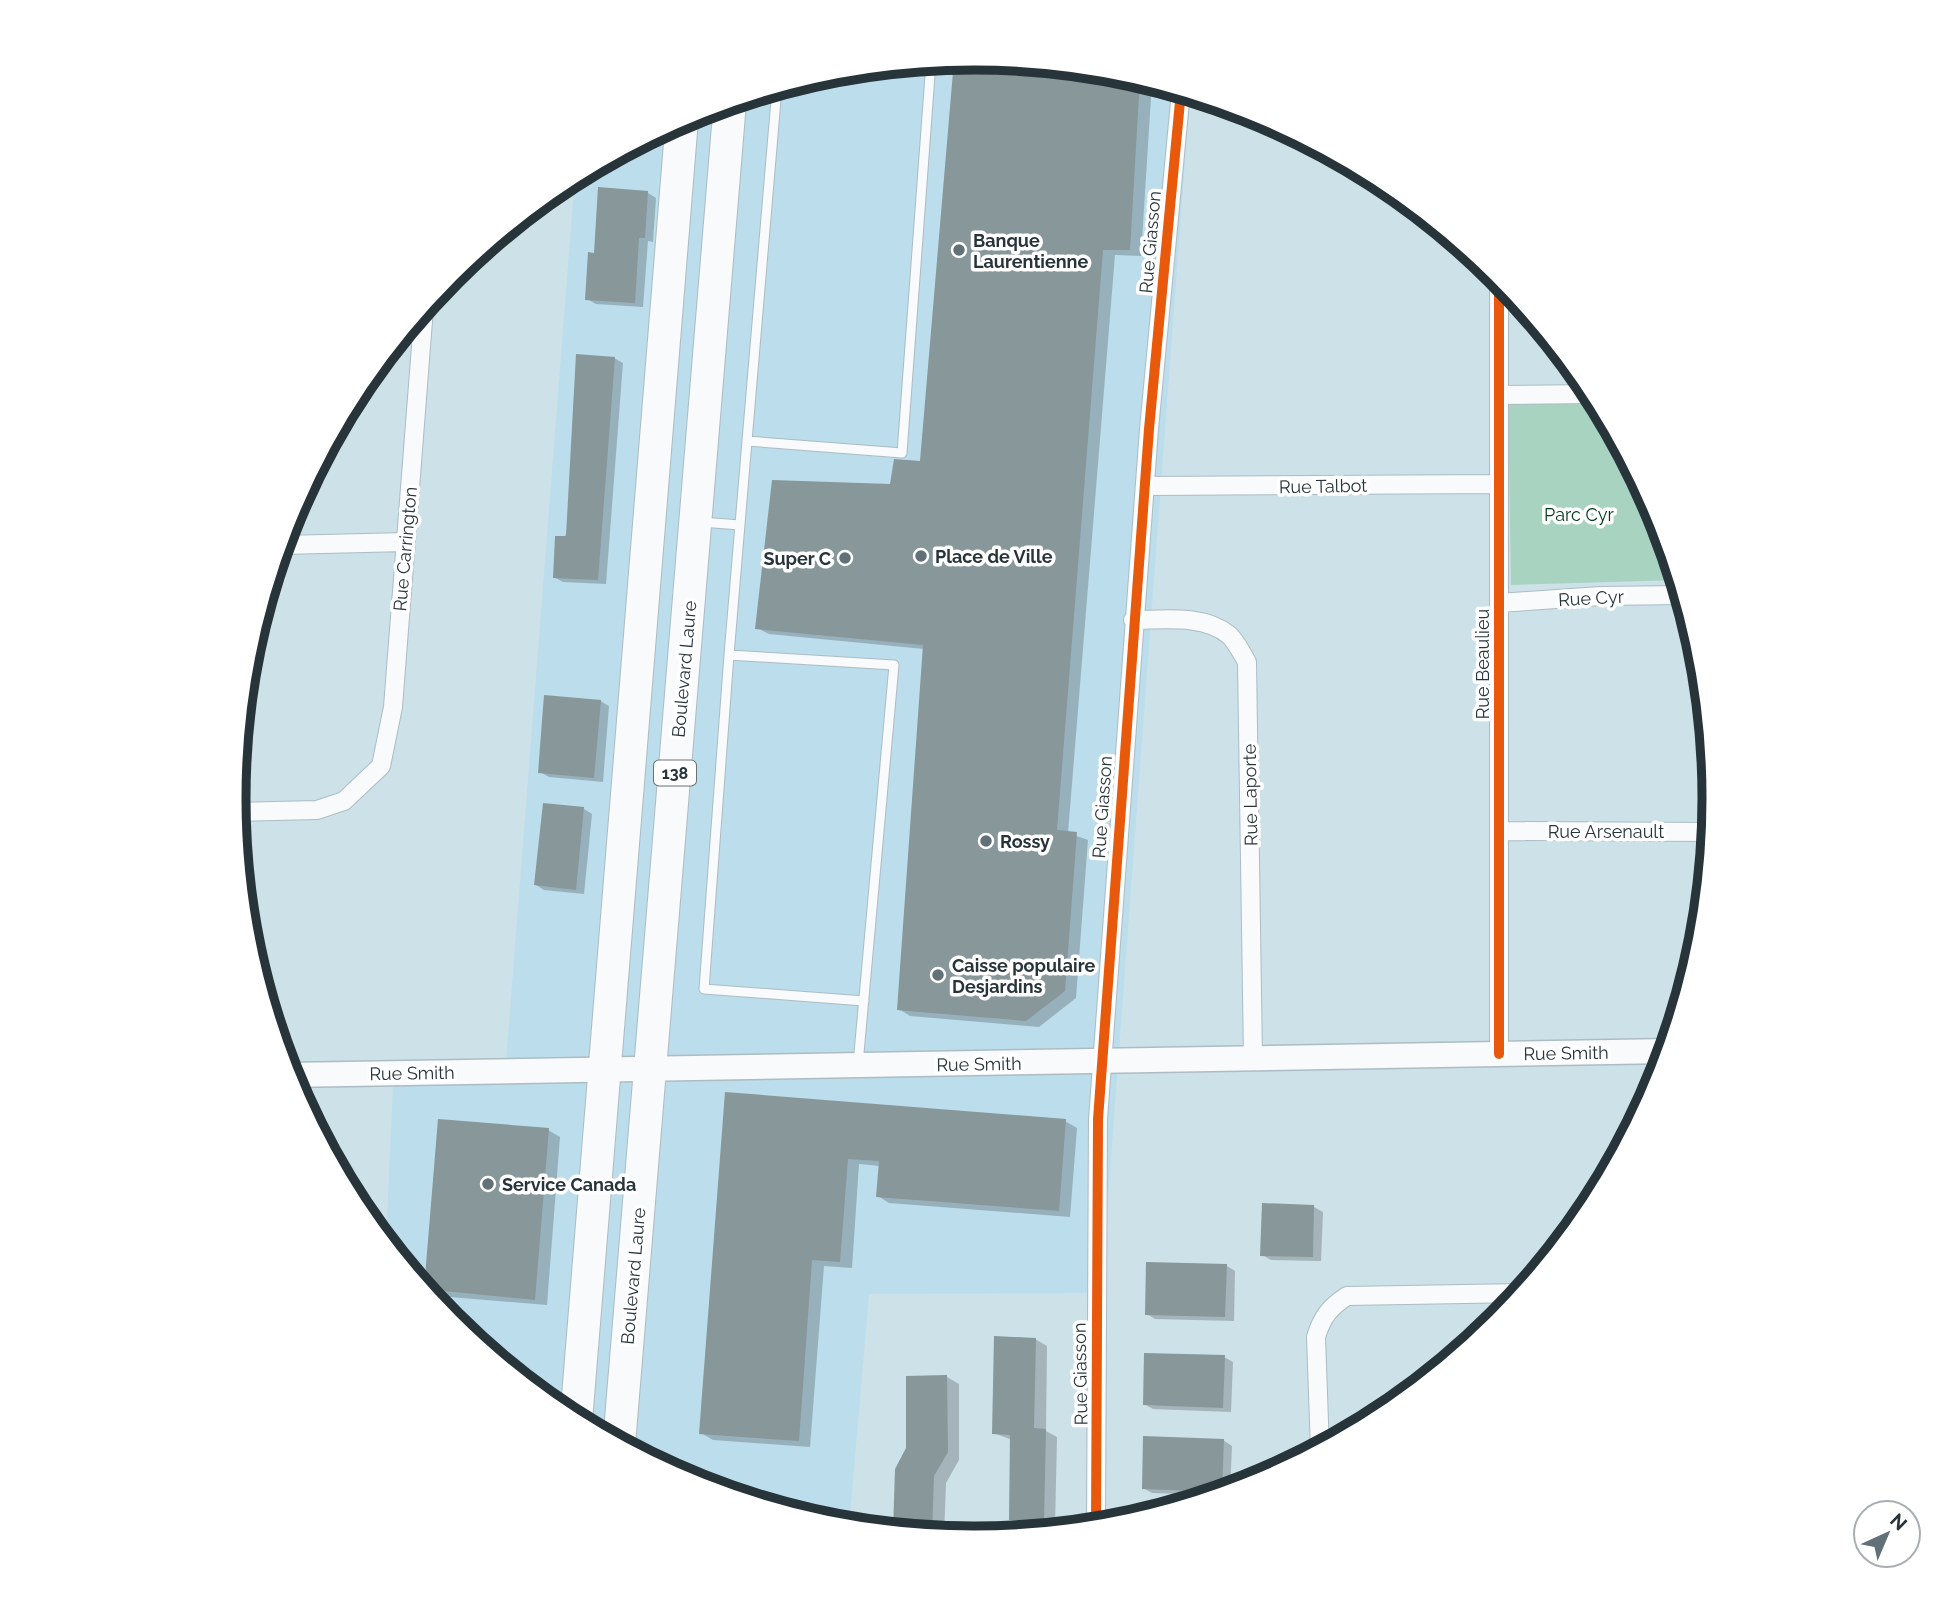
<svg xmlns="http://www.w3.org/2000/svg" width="1950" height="1597" viewBox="0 0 1950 1597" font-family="Raleway,sans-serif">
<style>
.built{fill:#bcddeb}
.green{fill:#a7d3c0}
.shadow{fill:#0003}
.building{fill:#87979a}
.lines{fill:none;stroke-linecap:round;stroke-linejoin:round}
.lane-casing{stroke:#adbcc3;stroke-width:11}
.street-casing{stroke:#adbcc3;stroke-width:20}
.secondary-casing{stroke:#adbcc3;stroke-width:27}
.highway-casing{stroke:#adbcc3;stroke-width:34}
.lane{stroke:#f8fafc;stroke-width:9}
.street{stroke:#f8fafc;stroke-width:18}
.secondary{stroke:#f8fafc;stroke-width:24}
.highway{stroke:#f8fafc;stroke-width:32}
.cycleway-casing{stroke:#fff;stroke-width:15}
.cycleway{stroke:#e8590c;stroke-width:10}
.poi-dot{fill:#617177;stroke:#fff;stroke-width:2.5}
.labels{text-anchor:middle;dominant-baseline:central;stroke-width:7;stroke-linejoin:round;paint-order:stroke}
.shield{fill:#fff;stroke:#687175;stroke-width:2}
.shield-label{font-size:16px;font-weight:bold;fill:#27343a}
.poi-label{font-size:18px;font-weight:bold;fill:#27343a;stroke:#fff;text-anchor:start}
.street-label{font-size:18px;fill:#27343a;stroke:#fff}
.park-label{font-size:18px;fill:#00381c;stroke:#fff}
.rim{fill:none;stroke:#27343a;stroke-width:9}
</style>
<rect width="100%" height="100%" fill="#cde1e9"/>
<!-- built -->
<path class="built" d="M975 58 1120 72 1190 93 1101 1293 869 1294 849 1527 830 1525 691 1483 563 1414 451 1322 386 1243 394 1063 506 1062 575 176 692 114 831 72Z"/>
<!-- green -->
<path class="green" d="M1599 402 1660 515 1679 580 1511 585 1508 404Z"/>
<!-- shadow -->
<path class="shadow" d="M975 58 1120 72 1152 82 1141 256 1115 255 1068 833 1088 840 1076 998 1039 1027 910 1016 899 1009 924 649 769 634 757 628 892 486 921 463 956 60Z
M648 193 656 198 653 242 648 241 643 307 596 304 587 299 595 255Z
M614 358 623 363 606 584 563 582 554 577Z
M600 701 609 706 603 782 549 777 540 772Z
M584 809 592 814 584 894 544 890 536 885Z
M727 1094 1065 1121 1077 1128 1070 1217 889 1203 878 1196 880 1166 859 1164 852 1268 824 1266 810 1447 713 1440 701 1433Z
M440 1121 548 1130 560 1137 547 1305 438 1296 426 1289Z
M1314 1207 1323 1212 1321 1261 1271 1260 1262 1255Z
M1227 1266 1235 1271 1234 1321 1155 1319 1147 1314Z
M1035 1339 1047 1346 1046 1431 1057 1437 1055 1527 1022 1526 1010 1519 1012 1440 994 1433Z
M1224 1357 1233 1362 1231 1412 1153 1409 1144 1404Z
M947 1377 959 1384V1460L946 1483 944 1536 894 1531 897 1469Z
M1223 1440 1232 1446 1230 1491 1218 1495 1152 1493 1143 1488Z"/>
<!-- building -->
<path class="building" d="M975 58 1120 72 1140 78 1130 250H1103L1057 830 1077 832 1065 991 1026 1021 897 1010 923 645 755 629 772 480 890 484 894 459 920 461 954 60Z
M598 187 648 191 645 238H639L635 303 585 300 588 252 594 253Z
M576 354 615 357 598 580 553 578 555 536H566Z
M544 695 601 700 594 778 538 773Z
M543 803 584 807 576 890 534 885Z
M725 1092 1066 1119 1059 1211 876 1197 879 1161 848 1159 840 1262 812 1260 799 1441 699 1434Z
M438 1119 549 1128 535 1300 424 1289Z
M1262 1203 1314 1205 1313 1257 1260 1256Z
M1146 1262 1227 1264 1225 1317 1145 1315Z
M994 1336 1036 1338 1034 1428 1046 1429 1044 1521 1009 1520 1010 1435 992 1434Z
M1144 1353 1225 1355 1223 1408 1143 1405Z
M947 1375 948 1452 934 1476 932 1535 893 1531 895 1469 906 1448V1376Z
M1143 1436 1224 1439 1222 1492 1142 1489Z"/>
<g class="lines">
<defs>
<path id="lane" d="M747 441 777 88
M701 522 740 525
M729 655 704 989 864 1001
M858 1064 894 665 729 655 747 441 902 453 931 62"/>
<path id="street" d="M1499 275V1054
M1499 395 1594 394
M1147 486 1499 484
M282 545 406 542
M1499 603 1600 596 1684 595
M1133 620C1163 620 1204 614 1229 635 1236 641 1242 654 1247 662L1253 1059
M236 812 317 810 344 801 381 766 393 707 424 308
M1499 831 1713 832
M1320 1450 1316 1337C1322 1317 1330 1307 1347 1296L1523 1293
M1096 1527 1098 1119 1149 429 1181 91"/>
<path id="secondary" d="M288 1075 1669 1051"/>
<path id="highway" d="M576 1421 682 119
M619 1444 730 102"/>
</defs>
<!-- lane casing -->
<use href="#lane" class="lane-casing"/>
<!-- street casing -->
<use href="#street" class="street-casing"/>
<!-- secondary casing -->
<use href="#secondary" class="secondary-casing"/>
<!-- highway casing -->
<use href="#highway" class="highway-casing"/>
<!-- lane -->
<use href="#lane" class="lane"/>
<!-- street -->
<use href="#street" class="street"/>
<!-- secondary -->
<use href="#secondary" class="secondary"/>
<!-- highway -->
<use href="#highway" class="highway"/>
<defs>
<path id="cycleway" d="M1499 275V1054
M1096 1527 1098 1119 1149 429 1181 91"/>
</defs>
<!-- cycleway casing -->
<use href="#cycleway" class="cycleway-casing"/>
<!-- cycleway -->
<use href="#cycleway" class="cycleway"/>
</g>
<!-- markers -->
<g class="poi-dot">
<circle cx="959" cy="250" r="7"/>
<circle cx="921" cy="556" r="7"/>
<circle cx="845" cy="558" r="7"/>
<circle cx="986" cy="841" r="7"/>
<circle cx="938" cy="975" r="7"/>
<circle cx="488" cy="1184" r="7"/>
</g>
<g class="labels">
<!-- shield labels -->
<rect class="shield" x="654" y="760.5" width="42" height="25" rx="5"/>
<g class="shield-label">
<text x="675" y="773">138</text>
</g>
<!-- poi labels -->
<g class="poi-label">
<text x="973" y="240">Banque<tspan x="973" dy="21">Laurentienne</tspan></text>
<text x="935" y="556">Place de Ville</text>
<text x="831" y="558" text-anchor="end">Super C</text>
<text x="1000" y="841">Rossy</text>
<text x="952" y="965">Caisse populaire<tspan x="952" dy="21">Desjardins</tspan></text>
<text x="502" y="1184">Service Canada</text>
</g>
<!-- street labels -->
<g class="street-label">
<text transform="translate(1150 242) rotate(-85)">Rue Giasson</text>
<text transform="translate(1323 486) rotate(-1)">Rue Talbot</text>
<text transform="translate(405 549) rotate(-85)">Rue Carrington</text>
<text transform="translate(1591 598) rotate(-3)">Rue Cyr</text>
<text transform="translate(1482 664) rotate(-90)">Rue Beaulieu</text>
<text transform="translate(684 669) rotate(-85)">Boulevard Laure</text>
<text transform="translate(1250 795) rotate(-91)">Rue Laporte</text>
<text transform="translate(1102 807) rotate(-86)">Rue Giasson</text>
<text x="1606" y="831">Rue Arsenault</text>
<text transform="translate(1566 1053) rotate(-1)">Rue Smith</text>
<text transform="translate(979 1064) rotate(-1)">Rue Smith</text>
<text transform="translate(412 1073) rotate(-1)">Rue Smith</text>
<text transform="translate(633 1276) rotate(-85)">Boulevard Laure</text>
<text transform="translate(1080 1374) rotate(-91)">Rue Giasson</text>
</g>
<!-- park labels -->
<g class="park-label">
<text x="1579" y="514">Parc Cyr</text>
</g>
</g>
<!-- crop -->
<path d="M0 0H1950V1597H0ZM246 798a728 728 0 1 1 1456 0a728 728 0 1 1-1456 0Z" fill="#fff" fill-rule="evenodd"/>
<path class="rim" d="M246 798a728 728 0 1 1 1456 0a728 728 0 1 1-1456 0Z"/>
<!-- north arrow -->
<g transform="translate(1887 1534) rotate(44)"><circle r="33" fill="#ffffff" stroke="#a9aeb0" stroke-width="2"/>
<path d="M0-5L12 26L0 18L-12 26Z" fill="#617177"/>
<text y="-10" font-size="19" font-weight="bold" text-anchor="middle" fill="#27343a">N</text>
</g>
</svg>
